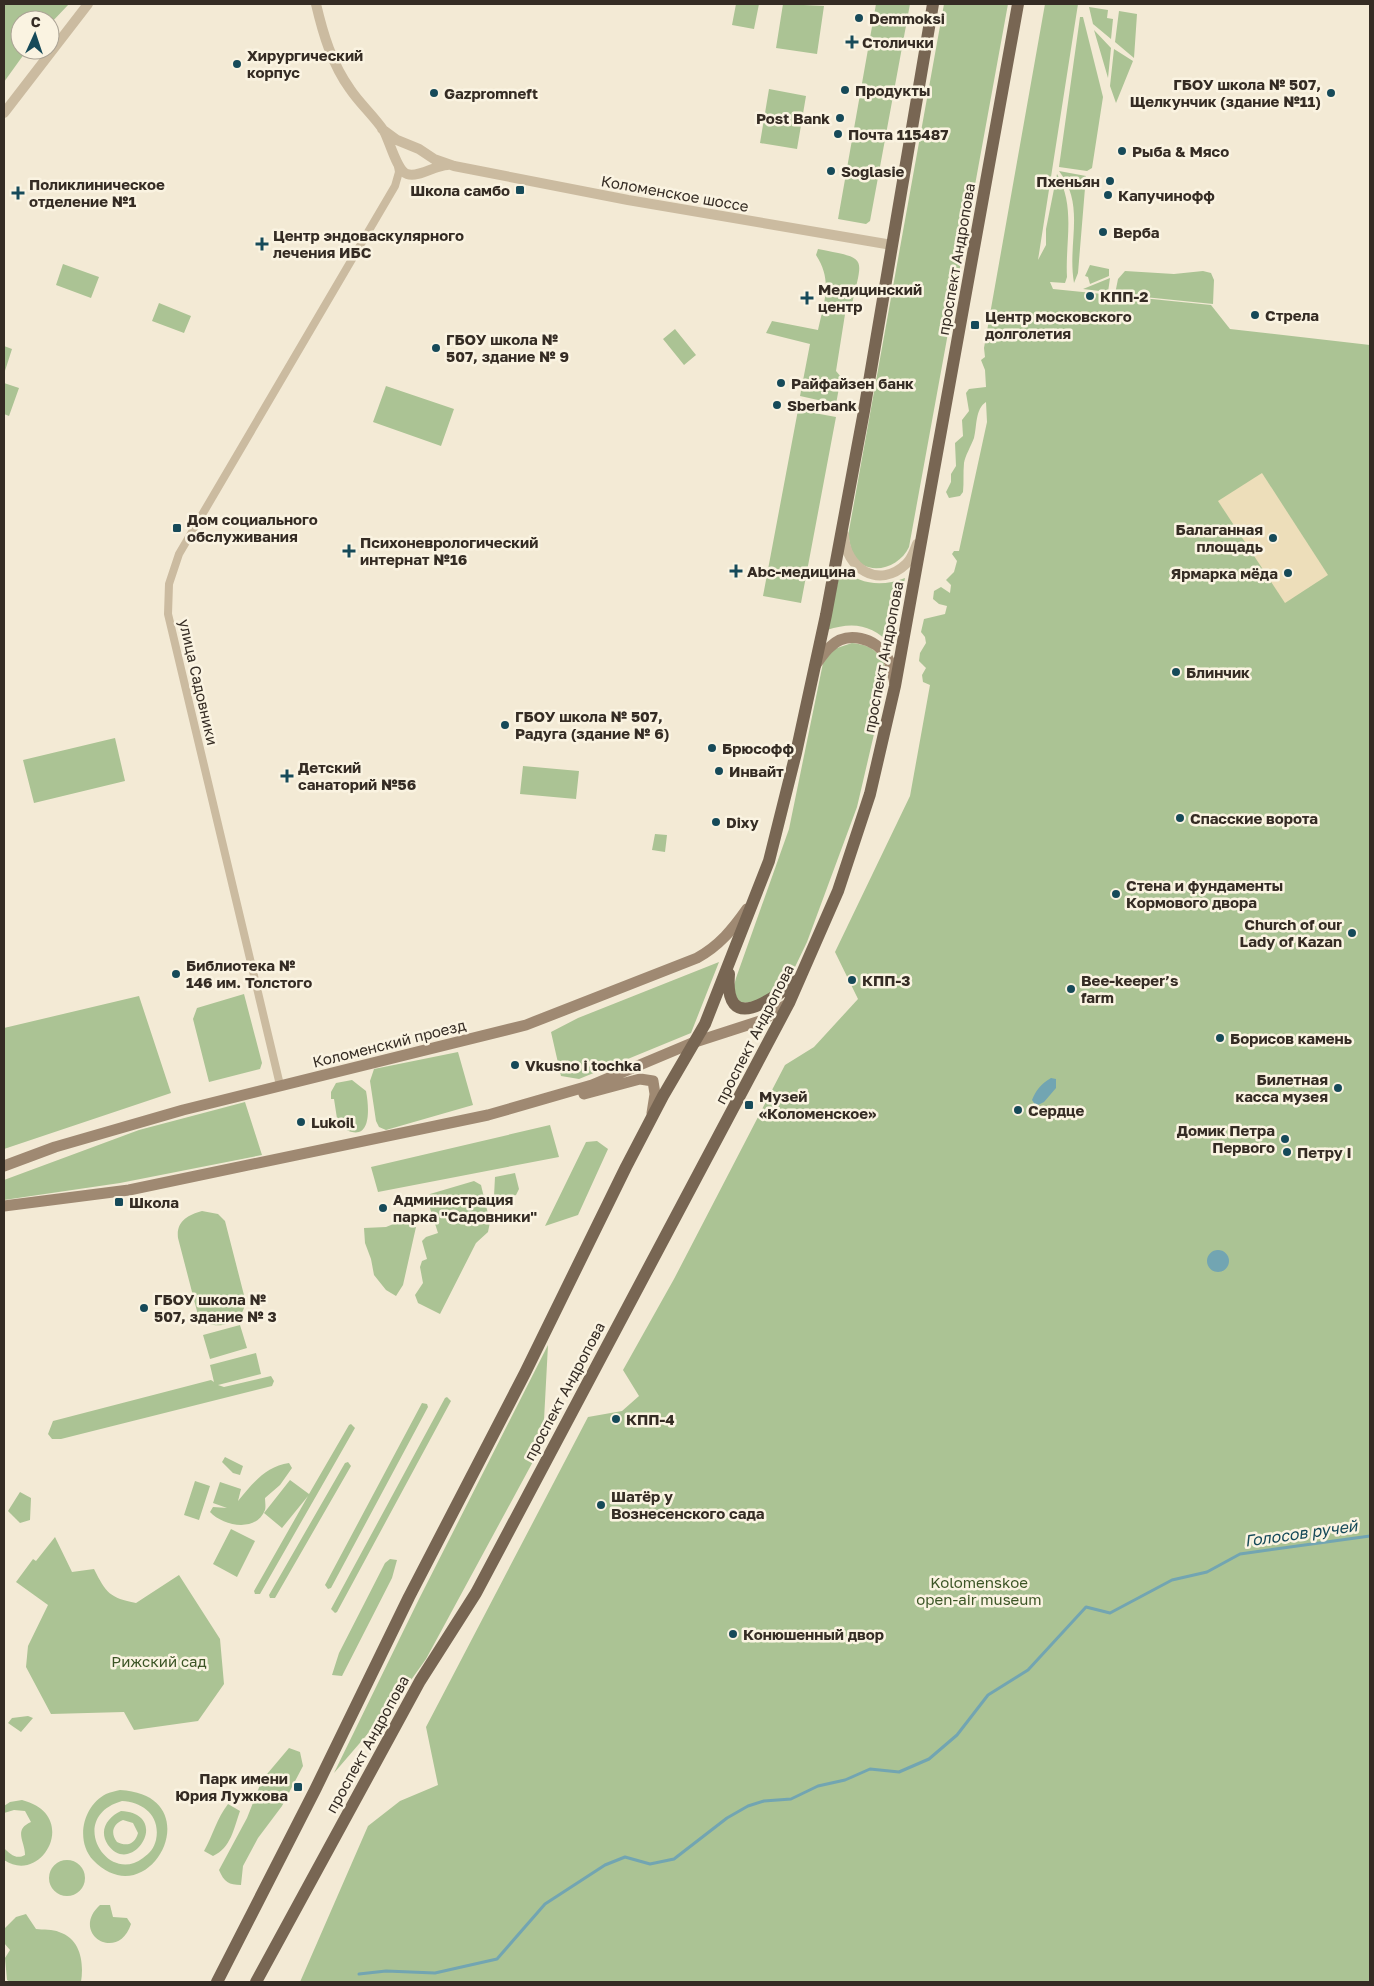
<svg xmlns="http://www.w3.org/2000/svg" width="1374" height="1986" viewBox="0 0 1374 1986" font-family="'Golos Text',sans-serif">
<style>
.green{fill:#abc394;fill-rule:evenodd}
.plaza{fill:#eddeba}
.water{fill:#72a5b2}
.lines{fill:none;stroke-linecap:round;stroke-linejoin:round}
.stream{stroke:#72a5b2;stroke-width:3}
.minor{stroke:#cbbba0;stroke-width:8}
.tertiary{stroke:#cbbba0;stroke-width:10}
.secondary{stroke:#9f8972;stroke-width:11}
.primary{stroke:#786653;stroke-width:12}
.poi-dot{fill:#164a59;stroke:#faf3e1;stroke-width:2}
.labels{text-anchor:middle;dominant-baseline:central;stroke-width:5;stroke-linejoin:round;paint-order:stroke}
.poi-label{font-size:15px;font-weight:bold;fill:#352c24;stroke:#faf3e1;text-anchor:start}
.street-label{font-size:15px;fill:#352c24;stroke:#faf3e1}
.park-label{font-size:15px;fill:#3c5526;stroke:#faf3e1}
.water-label{font-size:16px;font-style:italic;fill:#164a59;stroke:#faf3e1}
</style>
<rect width="100%" height="100%" fill="#f3ead5"/>
<!-- green -->
<path class="green" d="M4 4H69L50 24V20H20V50H27L4 82Z
M736 4H759L754 29 732 25Z
M783 4 824 6 817 54 776 48Z
M876 4H910L870 221 866 224 838 219Z
M944 4H1008L909 547C899 569 864 579 852 552 850 547 850 541 848 536Z
M1045 4H1078L1038 260 1046 245V229L1057 174C1076 207 1065 242 1067 277L1065 283 1050 282 1053 289 1211 305 1230 329 1370 345V1982H300L368 1826 400 1801 438 1785 426 1727 588 1417 622 1411 639 1396 623 1370 674 1279 785 1065 814 1047 858 999 835 952 910 796 930 685 923 682 922 675 926 668 919 661 920 653 926 643 925 637 921 632 924 619 945 614 947 606 939 604 933 599 934 591 941 587 950 593 951 585 946 580 954 572 957 561 952 554 954 551H959L987 422 986 402C975 409 977 427 974 438 971 446 965 456 964 463 963 473 964 482 963 492L960 496 949 498 946 492 951 482V474L956 466 955 443 963 436 962 420 969 411 966 393 969 389 986 387 985 370 981 360 985 357 984 348Z
M1089 7 1108 10 1107 18 1113 19 1111 39 1093 24Z
M1119 11 1137 14 1134 58 1115 42Z
M1080 17H1083L1103 97 1092 168 1087 171 1059 167Z
M1094 30 1111 48 1108 78Z
M1114 49 1133 61 1116 103 1110 86Z
M769 89 806 96 797 149 760 143Z
M1059 171 1086 176 1078 273 1074 283C1067 242 1086 206 1059 171Z
M818 249C868 259 863 255 852 304L846 308 836 371 841 377 836 404 800 396 810 344 766 333 772 321 818 330C824 302 833 281 816 255Z
M63 264 99 277 91 298 56 285Z
M1090 265 1109 269V276L1090 284 1088 277 1085 276Z
M1125 271 1174 274 1203 271 1211 273 1214 280 1213 304 1115 294 1118 279Z
M1110 278 1108 292 1083 289Z
M159 303 191 316 184 333 152 321Z
M675 329 696 355 684 365 663 339Z
M4 346 12 349 4 374Z
M4 383 19 388 9 416 4 414Z
M386 386 454 409 441 446 373 422Z
M798 410 836 417 801 603 763 596Z
M841 568C860 585 882 587 905 578L892 645C872 625 854 621 827 630Z
M852 643C874 645 882 655 888 674L857 807 807 942 795 967 775 990 757 1001 742 1003C732 996 733 989 736 978L789 829 823 663 831 650Z
M115 738 125 781 34 803 23 760Z
M523 766 579 771 576 799 520 794Z
M655 834 667 835 665 852 652 850Z
M719 962 691 1033 579 1079 561 1076 551 1032 578 1018Z
M244 994 262 1063 260 1069 209 1082 193 1019 197 1008Z
M139 996 171 1093 4 1149V1028Z
M458 1052 473 1105 386 1130 379 1127 376 1121 370 1081 374 1069Z
M352 1080 366 1091C370 1112 371 1148 338 1125L334 1099H331V1092L336 1083Z
M245 1102 262 1155 120 1183 4 1200V1180L139 1130Z
M550 1125 559 1157 378 1192 371 1167Z
M597 1141 608 1149 578 1215 545 1226 586 1142Z
M515 1173 519 1189 516 1195 500 1200 494 1196 495 1177Z
M474 1181 481 1185 490 1222 488 1232 476 1243 440 1314 418 1303 415 1295 423 1283 420 1267 422 1261 427 1259 422 1241 426 1237 438 1233 427 1199 430 1194Z
M202 1211 218 1214 225 1221 245 1299C247 1324 212 1335 198 1315L178 1238C176 1221 188 1215 202 1211Z
M406 1219 416 1227 403 1285 396 1296 386 1290 374 1275 371 1259 365 1243 364 1228 386 1227Z
M240 1325 247 1348 210 1359 203 1335Z
M548 1345 544 1420 536 1456 426 1659 396 1701 334 1773 419 1599Z
M256 1353 261 1374 218 1385 224 1387 271 1376 274 1381 272 1386 61 1439H52L48 1434 53 1421 211 1380 214 1382 210 1365Z
M447 1397 451 1401 337 1612 335 1613 331 1609 445 1398Z
M422 1403 427 1404 428 1407 331 1588 328 1589 325 1585Z
M351 1424 355 1428 260 1594H255L254 1591 308 1496 282 1528 264 1513 290 1480 309 1494 349 1425Z
M225 1457 243 1466 240 1475 233 1473 222 1462Z
M348 1462 351 1466 275 1598H270L269 1595 345 1463Z
M289 1463 292 1468 280 1485 265 1498C265 1501 266 1507 265 1510 256 1533 223 1526 210 1512L213 1507 227 1508 213 1503 220 1482 241 1489 238 1501C252 1484 266 1466 289 1463Z
M195 1481 210 1486 199 1520 184 1515Z
M20 1492 31 1498 30 1520 20 1523 8 1511Z
M231 1529 255 1541 237 1577 213 1564Z
M55 1537 72 1572 94 1569C106 1593 110 1598 136 1603L179 1575 220 1639 224 1684 198 1721 134 1730 124 1712 51 1714 26 1667 28 1646 48 1605 16 1582 33 1559 36 1561Z
M390 1559 397 1560 392 1578 342 1676 332 1675 339 1653 385 1563Z
M28 1716 33 1718 21 1732 8 1723 12 1718Z
M289 1748 300 1752 303 1766 282 1806 258 1838 243 1866 241 1885C229 1885 224 1882 219 1870L247 1818 262 1780Z
M120 1790C213 1795 150 1919 93 1860 75 1840 83 1806 106 1794 110 1792 116 1791 120 1790ZM122 1801C143 1802 161 1816 156 1840 154 1848 150 1853 143 1858 107 1886 66 1817 122 1801Z
M22 1800C81 1815 42 1886 4 1860V1848C10 1854 16 1860 25 1855 25 1841 13 1830 31 1822L25 1811 14 1810 4 1813V1806L10 1802Z
M228 1804 240 1811C234 1828 231 1848 213 1856L204 1851C213 1835 217 1818 228 1804Z
M121 1811C173 1814 132 1878 108 1845 98 1830 108 1817 121 1811ZM123 1820 133 1823 138 1833C135 1844 127 1847 117 1842 110 1833 113 1824 123 1820Z
M49 1878a18 18 0 1 1 36 0a18 18 0 1 1-36 0Z
M100 1905H110L113 1917 127 1918 131 1924C118 1964 69 1933 100 1905Z
M26 1914 36 1929C43 1930 53 1929 59 1932 81 1939 84 1963 81 1982H10L7 1980 5 1958 10 1950 4 1943V1929L16 1917Z"/>
<!-- plaza -->
<path class="plaza" d="M1262 473 1328 575 1285 603 1218 501Z"/>
<!-- water -->
<path class="water" d="M1051 1078 1056 1079V1088L1044 1102 1036 1106 1032 1100C1036 1090 1041 1084 1051 1078Z
M1207 1261a11 11 0 1 1 22 0a11 11 0 1 1-22 0Z"/>
<g class="lines">
<!-- stream -->
<path class="stream" d="M359 1974 386 1971 435 1973 497 1959 545 1904 605 1865 625 1857 650 1864 674 1859 727 1818 748 1806 764 1801 791 1799 818 1786 845 1780 870 1769 899 1772 929 1759 957 1735 988 1695 1028 1670 1086 1607 1110 1613 1172 1580 1207 1572 1240 1554 1370 1536"/>
<!-- minor -->
<path class="minor" d="M280 1085 168 614 169 584 179 554 395 186 399 172 398 166"/>
<!-- tertiary -->
<path class="tertiary" d="M316 4C323 34 332 64 350 89 360 104 374 116 384 131 390 142 397 171 407 174 419 178 435 165 448 165
M4 113 88 4
M382 129 397 140 419 149 434 159 454 166 628 200 892 245
M844 535C845 568 879 590 906 564 912 559 914 551 917 544"/>
<!-- secondary -->
<path class="secondary" d="M815 666C820 659 824 652 830 647 847 630 876 638 887 657 892 665 893 675 895 684
M584 1094 640 1079 653 1081 655 1094 652 1113
M4 1166 55 1147 183 1110 526 1025 697 958C719 946 733 929 747 909
M4 1206 129 1190 488 1115 592 1085 692 1043 763 1020 789 1003"/>
<!-- primary -->
<path class="primary" d="M729 974C724 1037 774 998 799 979
M217 1982 315 1790 409 1597 525 1373 626 1167 663 1096 705 1024 769 861 796 753 826 615 864 411 933 4
M256 1982 420 1681 476 1593 789 1003 838 891 870 794 895 686 1018 4"/>
</g>
<!-- markers -->
<g class="poi-dot">
<circle cx="859" cy="18" r="5"/>
<path d="M849.5 34.5h5v5h5v5h-5v5h-5v-5h-5v-5h5z"/>
<circle cx="237" cy="64" r="5"/>
<circle cx="845" cy="90" r="5"/>
<circle cx="434" cy="93" r="5"/>
<circle cx="1331" cy="93" r="5"/>
<circle cx="840" cy="118" r="5"/>
<circle cx="838" cy="134" r="5"/>
<circle cx="1122" cy="151" r="5"/>
<circle cx="831" cy="171" r="5"/>
<circle cx="1110" cy="181" r="5"/>
<rect x="515" y="185" width="10" height="10" rx="2.5"/>
<path d="M15.5 185.5h5v5h5v5h-5v5h-5v-5h-5v-5h5z"/>
<circle cx="1108" cy="195" r="5"/>
<circle cx="1103" cy="232" r="5"/>
<path d="M259.5 236.5h5v5h5v5h-5v5h-5v-5h-5v-5h5z"/>
<circle cx="1090" cy="296" r="5"/>
<path d="M804.5 290.5h5v5h5v5h-5v5h-5v-5h-5v-5h5z"/>
<circle cx="1255" cy="315" r="5"/>
<rect x="970" y="320" width="10" height="10" rx="2.5"/>
<circle cx="436" cy="348" r="5"/>
<circle cx="781" cy="383" r="5"/>
<circle cx="777" cy="405" r="5"/>
<rect x="172" y="523" width="10" height="10" rx="2.5"/>
<circle cx="1273" cy="538" r="5"/>
<path d="M346.5 543.5h5v5h5v5h-5v5h-5v-5h-5v-5h5z"/>
<path d="M733.5 563.5h5v5h5v5h-5v5h-5v-5h-5v-5h5z"/>
<circle cx="1288" cy="573" r="5"/>
<circle cx="1176" cy="672" r="5"/>
<circle cx="505" cy="725" r="5"/>
<circle cx="712" cy="748" r="5"/>
<circle cx="719" cy="771" r="5"/>
<path d="M284.5 768.5h5v5h5v5h-5v5h-5v-5h-5v-5h5z"/>
<circle cx="1180" cy="818" r="5"/>
<circle cx="716" cy="822" r="5"/>
<circle cx="1116" cy="894" r="5"/>
<circle cx="1352" cy="933" r="5"/>
<circle cx="176" cy="974" r="5"/>
<circle cx="852" cy="980" r="5"/>
<circle cx="1071" cy="989" r="5"/>
<circle cx="1220" cy="1038" r="5"/>
<circle cx="515" cy="1065" r="5"/>
<circle cx="1338" cy="1088" r="5"/>
<rect x="744" y="1100" width="10" height="10" rx="2.5"/>
<circle cx="1018" cy="1110" r="5"/>
<circle cx="301" cy="1122" r="5"/>
<circle cx="1285" cy="1139" r="5"/>
<circle cx="1287" cy="1152" r="5"/>
<rect x="114" y="1197" width="10" height="10" rx="2.5"/>
<circle cx="383" cy="1208" r="5"/>
<circle cx="144" cy="1308" r="5"/>
<circle cx="616" cy="1419" r="5"/>
<circle cx="601" cy="1505" r="5"/>
<circle cx="733" cy="1634" r="5"/>
<rect x="293" y="1782" width="10" height="10" rx="2.5"/>
</g>
<g class="labels">
<!-- poi labels -->
<g class="poi-label">
<text x="869" y="18">Demmoksi</text>
<text x="862" y="42">Столички</text>
<text x="247" y="55">Хирургический<tspan x="247" dy="17">корпус</tspan></text>
<text x="1321" y="84" text-anchor="end">ГБОУ школа № 507,<tspan x="1321" dy="17">Щелкунчик (здание №11)</tspan></text>
<text x="855" y="90">Продукты</text>
<text x="444" y="93">Gazpromneft</text>
<text x="830" y="118" text-anchor="end">Post Bank</text>
<text x="848" y="134">Почта 115487</text>
<text x="1132" y="151">Рыба &amp; Мясо</text>
<text x="841" y="171">Soglasie</text>
<text x="1100" y="181" text-anchor="end">Пхеньян</text>
<text x="29" y="184">Поликлиническое<tspan x="29" dy="17">отделение №1</tspan></text>
<text x="510" y="190" text-anchor="end">Школа самбо</text>
<text x="1118" y="195">Капучинофф</text>
<text x="1113" y="232">Верба</text>
<text x="273" y="235">Центр эндоваскулярного<tspan x="273" dy="17">лечения ИБС</tspan></text>
<text x="818" y="289">Медицинский<tspan x="818" dy="17">центр</tspan></text>
<text x="1100" y="296">КПП-2</text>
<text x="1265" y="315">Стрела</text>
<text x="985" y="316">Центр московского<tspan x="985" dy="17">долголетия</tspan></text>
<text x="446" y="339">ГБОУ школа №<tspan x="446" dy="17">507, здание № 9</tspan></text>
<text x="791" y="383">Райфайзен банк</text>
<text x="787" y="405">Sberbank</text>
<text x="187" y="519">Дом социального<tspan x="187" dy="17">обслуживания</tspan></text>
<text x="1263" y="529" text-anchor="end">Балаганная<tspan x="1263" dy="17">площадь</tspan></text>
<text x="360" y="542">Психоневрологический<tspan x="360" dy="17">интернат №16</tspan></text>
<text x="747" y="571">Abc-медицина</text>
<text x="1278" y="573" text-anchor="end">Ярмарка мёда</text>
<text x="1186" y="672">Блинчик</text>
<text x="515" y="716">ГБОУ школа № 507,<tspan x="515" dy="17">Радуга (здание № 6)</tspan></text>
<text x="722" y="748">Брюсофф</text>
<text x="298" y="767">Детский<tspan x="298" dy="17">санаторий №56</tspan></text>
<text x="729" y="771">Инвайт</text>
<text x="1190" y="818">Спасские ворота</text>
<text x="726" y="822">Dixy</text>
<text x="1126" y="885">Стена и фундаменты<tspan x="1126" dy="17">Кормового двора</tspan></text>
<text x="1342" y="924" text-anchor="end">Church of our<tspan x="1342" dy="17">Lady of Kazan</tspan></text>
<text x="186" y="965">Библиотека №<tspan x="186" dy="17">146 им. Толстого</tspan></text>
<text x="862" y="980">КПП-3</text>
<text x="1081" y="980">Bee-keeper’s<tspan x="1081" dy="17">farm</tspan></text>
<text x="1230" y="1038">Борисов камень</text>
<text x="525" y="1065">Vkusno i tochka</text>
<text x="1328" y="1079" text-anchor="end">Билетная<tspan x="1328" dy="17">касса музея</tspan></text>
<text x="759" y="1096">Музей<tspan x="759" dy="17">«Коломенское»</tspan></text>
<text x="1028" y="1110">Сердце</text>
<text x="311" y="1122">Lukoil</text>
<text x="1275" y="1130" text-anchor="end">Домик Петра<tspan x="1275" dy="17">Первого</tspan></text>
<text x="1297" y="1152">Петру I</text>
<text x="393" y="1199">Администрация<tspan x="393" dy="17">парка "Садовники"</tspan></text>
<text x="129" y="1202">Школа</text>
<text x="154" y="1299">ГБОУ школа №<tspan x="154" dy="17">507, здание № 3</tspan></text>
<text x="626" y="1419">КПП-4</text>
<text x="611" y="1496">Шатёр у<tspan x="611" dy="17">Вознесенского сада</tspan></text>
<text x="743" y="1634">Конюшенный двор</text>
<text x="288" y="1778" text-anchor="end">Парк имени<tspan x="288" dy="17">Юрия Лужкова</tspan></text>
</g>
<!-- street labels -->
<g class="street-label">
<text transform="translate(675 193) rotate(10)">Коломенское шоссе</text>
<text transform="translate(956 259) rotate(-80)">проспект Андропова</text>
<text transform="translate(883 657) rotate(-79)">проспект Андропова</text>
<text transform="translate(199 682) rotate(77)">улица Садовники</text>
<text transform="translate(754 1034) rotate(-63)">проспект Андропова</text>
<text transform="translate(389 1043) rotate(-14)">Коломенский проезд</text>
<text transform="translate(564 1391) rotate(-62)">проспект Андропова</text>
<text transform="translate(367 1744) rotate(-61)">проспект Андропова</text>
</g>
<!-- park labels -->
<g class="park-label">
<text x="979" y="1582">Kolomenskoe<tspan x="979" dy="17">open-air museum</tspan></text>
<text x="159" y="1661">Рижский сад</text>
</g>
<!-- water labels -->
<g class="water-label">
<text transform="translate(1301 1533) rotate(-8)">Голосов ручей</text>
</g>
</g>
<!-- border -->
<rect width="1374" height="1986" fill="none" stroke="#352c24" stroke-width="10"/>
<!-- north arrow -->
<g transform="translate(35 35) rotate(3)"><circle r="24" fill="#faf3e1" stroke="#aba395"/>
<path d="M0-4L9 19L0 12L-9 19Z" fill="#164a59"/>
<text y="-8" font-size="14" font-weight="bold" text-anchor="middle" fill="#352c24">С</text>
</g>
</svg>
